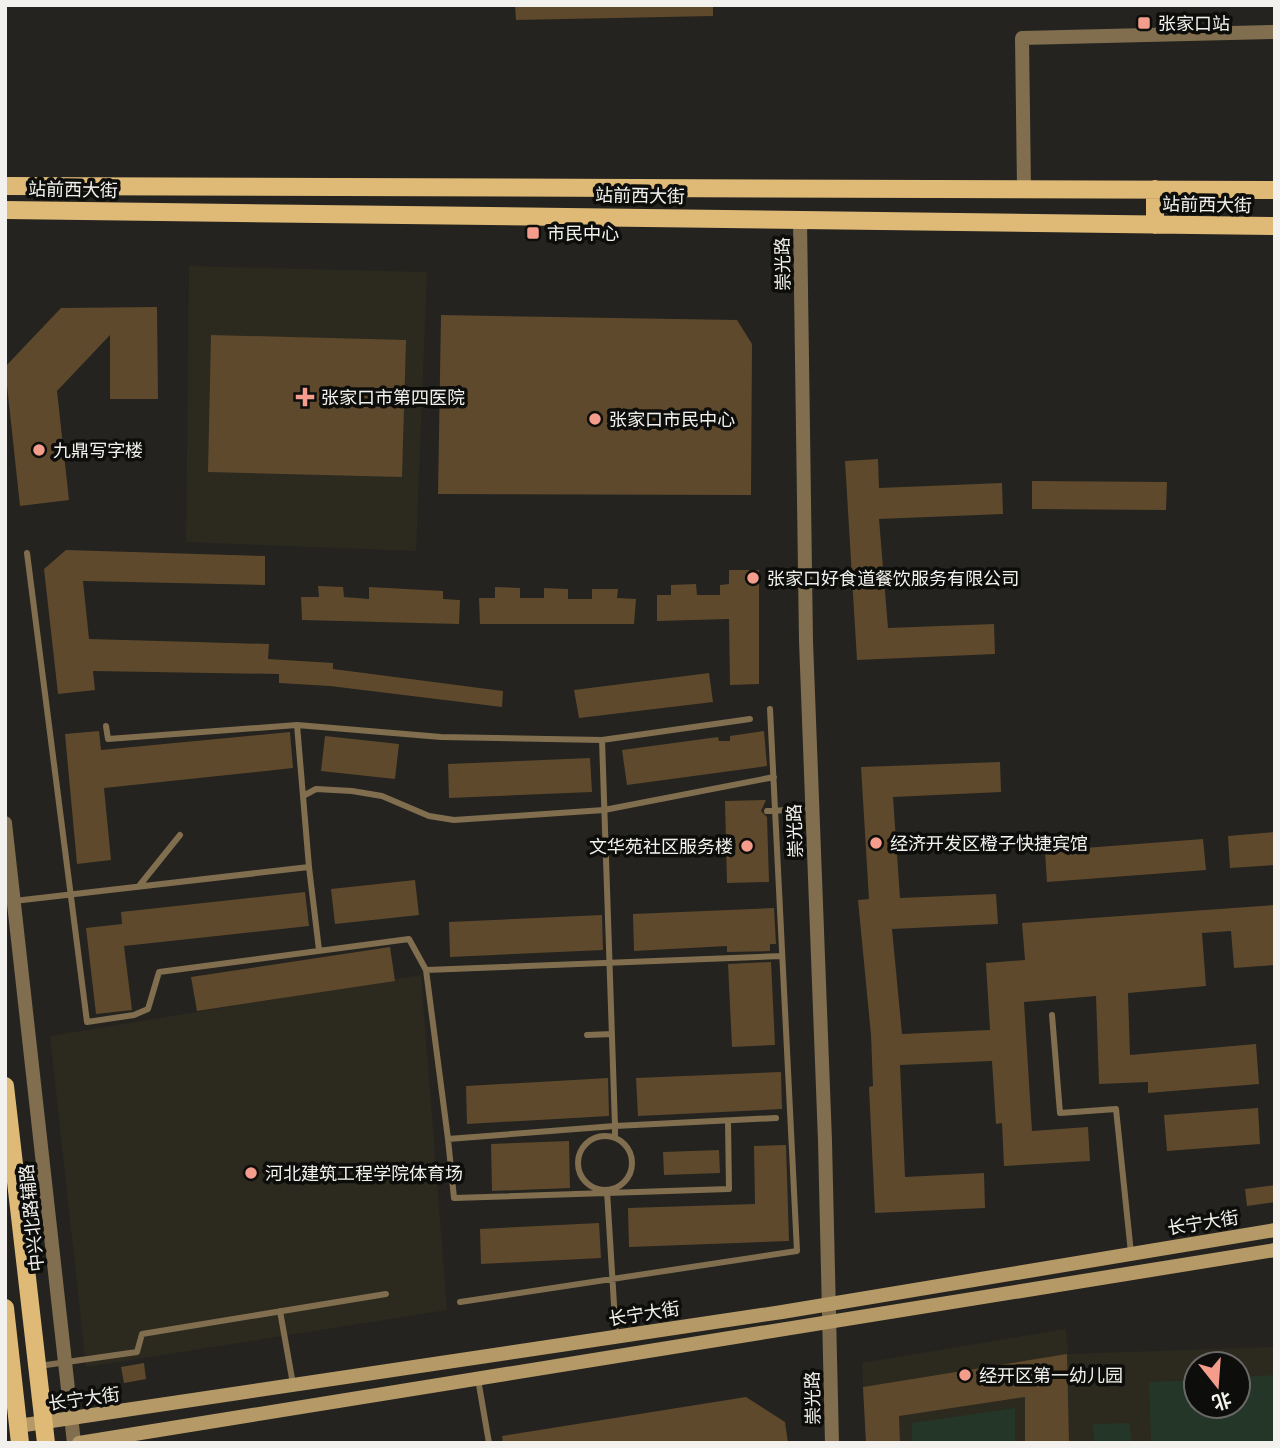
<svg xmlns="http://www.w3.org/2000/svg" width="1280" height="1448" viewBox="0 0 1280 1448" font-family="Manrope,'Noto Sans SC',sans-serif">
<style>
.built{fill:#2c291f;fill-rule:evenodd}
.green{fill:#243627}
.building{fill:#5e492c}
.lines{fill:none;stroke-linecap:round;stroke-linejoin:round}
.service{stroke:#806e4f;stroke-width:6}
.tertiary{stroke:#806e4f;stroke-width:14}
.secondary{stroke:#b59966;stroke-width:14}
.primary{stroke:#dfba77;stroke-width:18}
.poi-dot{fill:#f49d8d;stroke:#0d0d0b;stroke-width:2.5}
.labels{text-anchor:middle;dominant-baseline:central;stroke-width:7;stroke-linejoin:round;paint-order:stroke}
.poi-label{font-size:18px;fill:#f2f1ee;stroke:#0d0d0b;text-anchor:start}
.street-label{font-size:18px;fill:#f2f1ee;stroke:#0d0d0b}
</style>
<rect width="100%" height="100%" fill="#24231f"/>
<!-- built -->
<path class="built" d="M189 266 427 272 416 551 186 542Z
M421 975 447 1310 86 1367 50 1036Z
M1066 1329 1068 1354 1275 1347V1443H866L862 1363ZM1196 1364H1238V1406H1196Z"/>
<!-- green -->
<path class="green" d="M1275 1375V1443H1151L1149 1382 1196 1380V1406H1238V1377Z
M1015 1408V1443H912V1423Z
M1130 1423 1131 1443H1094L1093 1424Z"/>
<!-- building -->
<path class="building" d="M515 5H713V16L516 20Z
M157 307 158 399H110V335L57 391 69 500 20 506 5 367 61 308Z
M441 315 737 320 752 344 751 495 438 494Z
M211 335 406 340 402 477 208 472Z
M878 459 879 488 1002 483 1003 514 879 519 888 628 994 624 995 654 857 660 845 461Z
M1032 481 1167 482 1166 510 1032 509Z
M66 550 265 556V585L83 581 89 639 269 644 268 659 333 663V669L503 691 502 707 330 686 279 683V674L93 671 95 690 58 694 44 569Z
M729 570H759V684L730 685 729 619 657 621V595H671V585L696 584 697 595H720V585L729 584Z
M318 586 343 587 344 597 369 599V587L443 591V599L460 600 459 624 302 620 301 597H319Z
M495 587 520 588V598H544V588L568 589V599H592V589H618L617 598 636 599 634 624H480L479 598H495Z
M709 673 713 702 579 718 574 690Z
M99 731 101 750 290 732 293 768 104 788 111 860 77 864 65 734Z
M764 731 767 766 627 785 622 750 718 737 719 741H730V736Z
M325 736 399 744 395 779 321 771Z
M590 758 592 792 449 798 448 764Z
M1000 762 1001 792 893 797 900 898 996 894 998 924 892 929 902 1034 990 1030 986 963 1025 960 1022 923 1275 905V965L1234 968 1231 931 1202 933 1206 986 1128 993 1130 1055 1256 1044 1259 1084 1148 1093V1082L1099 1084 1096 996 1024 1002 1032 1131 1088 1127 1090 1161 1004 1166 1002 1123 996 1124 992 1061 900 1065 905 1177 984 1173 985 1208 875 1213 869 1087 873 1086 871 1035 858 900 869 899 861 767Z
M766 800 761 811 767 817 769 882 727 883 725 801Z
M1275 832V865L1230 868 1228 836Z
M1203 839 1206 870 1047 882 1045 851Z
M415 880 419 915 335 924 331 889Z
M305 892 309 926 124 946 132 1010 96 1014 86 928 122 924 121 912Z
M774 908 776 944H770V951L727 952V946L634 951 633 914Z
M602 915 603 950 450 957 449 922Z
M390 947 395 981 197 1011 191 977Z
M771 962 775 1045 732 1047 728 964Z
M781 1072 782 1109 638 1116 636 1078Z
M608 1078 609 1116 467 1124 466 1086Z
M1258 1108 1260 1144 1167 1151 1164 1115Z
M569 1141 570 1188 492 1191 491 1144Z
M786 1145 789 1241 629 1247 628 1208 755 1204 754 1146Z
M719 1150 720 1173 664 1175 663 1152Z
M1275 1185V1202L1247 1206 1245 1189Z
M599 1223 601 1258 481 1264 480 1229Z
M1067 1354 1069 1443H1025V1397L899 1416 900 1443H866L863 1387Z
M144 1363 146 1379 124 1383 121 1367Z
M746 1397 785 1422 788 1443H503L502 1436Z"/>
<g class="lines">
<!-- service -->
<path class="service" d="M27 553 87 1022 134 1015 148 1009 159 972 409 939 426 970 782 956
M297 725 441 737 602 740 750 719
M303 796 316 789 352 791 382 796 429 816 454 820 604 810 774 777
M767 811 811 809
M309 867 319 950
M139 886 180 835
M14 901 309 867 297 725 108 739 106 726
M426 970 448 1139 615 1126 602 740
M1052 1015 1060 1113 1116 1109 1131 1253
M587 1035 612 1034
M578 1163a27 27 0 1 1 54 0a27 27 0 1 1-54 0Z
M615 1138V1126L776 1118
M448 1139 454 1198 729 1189 728 1121
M607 1191 616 1337
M460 1302 797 1251 770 709
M280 1311 293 1384
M39 1366 137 1352 142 1334 386 1294
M478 1379 489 1443"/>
<!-- tertiary -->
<path class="tertiary" d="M1024 188 1022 38 1275 32
M800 219 806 641 825 1141 832 1443
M5 823 74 1443"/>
<!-- secondary -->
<path class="secondary" d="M18 1426 782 1312 1275 1230
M79 1443 1275 1250"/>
<!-- primary -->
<path class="primary" d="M5 186 1275 190
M5 210 1275 226
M1155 225V189
M5 1086 46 1443
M5 1308 20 1443"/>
</g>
<!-- markers -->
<g class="poi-dot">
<rect x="1137" y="16" width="14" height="14" rx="3.5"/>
<rect x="526" y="226" width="14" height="14" rx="3.5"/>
<path d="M301.5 386.5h7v7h7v7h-7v7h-7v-7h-7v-7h7z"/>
<circle cx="595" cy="419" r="7"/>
<circle cx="39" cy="450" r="7"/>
<circle cx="753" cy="578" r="7"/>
<circle cx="876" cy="843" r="7"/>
<circle cx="747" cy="846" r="7"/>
<circle cx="251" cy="1173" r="7"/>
<circle cx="965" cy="1375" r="7"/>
</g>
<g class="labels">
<!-- poi labels -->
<g class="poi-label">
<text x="1158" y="23">张家口站</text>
<text x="547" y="233">市民中心</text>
<text x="321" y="397">张家口市第四医院</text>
<text x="609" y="419">张家口市民中心</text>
<text x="53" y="450">九鼎写字楼</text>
<text x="767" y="578">张家口好食道餐饮服务有限公司</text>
<text x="890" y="843">经济开发区橙子快捷宾馆</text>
<text x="733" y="846" text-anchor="end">文华苑社区服务楼</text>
<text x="265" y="1173">河北建筑工程学院体育场</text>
<text x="979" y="1375">经开区第一幼儿园</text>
</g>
<!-- street labels -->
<g class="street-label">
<text transform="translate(73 189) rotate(1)">站前西大街</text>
<text transform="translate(640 195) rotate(1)">站前西大街</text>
<text transform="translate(1207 204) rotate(1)">站前西大街</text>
<text transform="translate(782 264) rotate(-91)">崇光路</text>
<text transform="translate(794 831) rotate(-92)">崇光路</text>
<text transform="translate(31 1218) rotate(-96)">中兴北路辅路</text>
<text transform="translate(1203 1222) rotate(-9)">长宁大街</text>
<text transform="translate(644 1313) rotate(-9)">长宁大街</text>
<text transform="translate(84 1398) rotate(-8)">长宁大街</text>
<text transform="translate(812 1398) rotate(-91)">崇光路</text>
</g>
</g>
<!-- border -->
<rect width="1280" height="1448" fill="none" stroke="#f2f1ee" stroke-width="14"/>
<!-- north arrow -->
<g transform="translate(1217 1385) rotate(163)"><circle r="33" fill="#0d0d0b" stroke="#696866" stroke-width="2"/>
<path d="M0-5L12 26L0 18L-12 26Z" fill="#f49d8d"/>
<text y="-10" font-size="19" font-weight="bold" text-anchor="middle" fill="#f2f1ee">北</text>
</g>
</svg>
